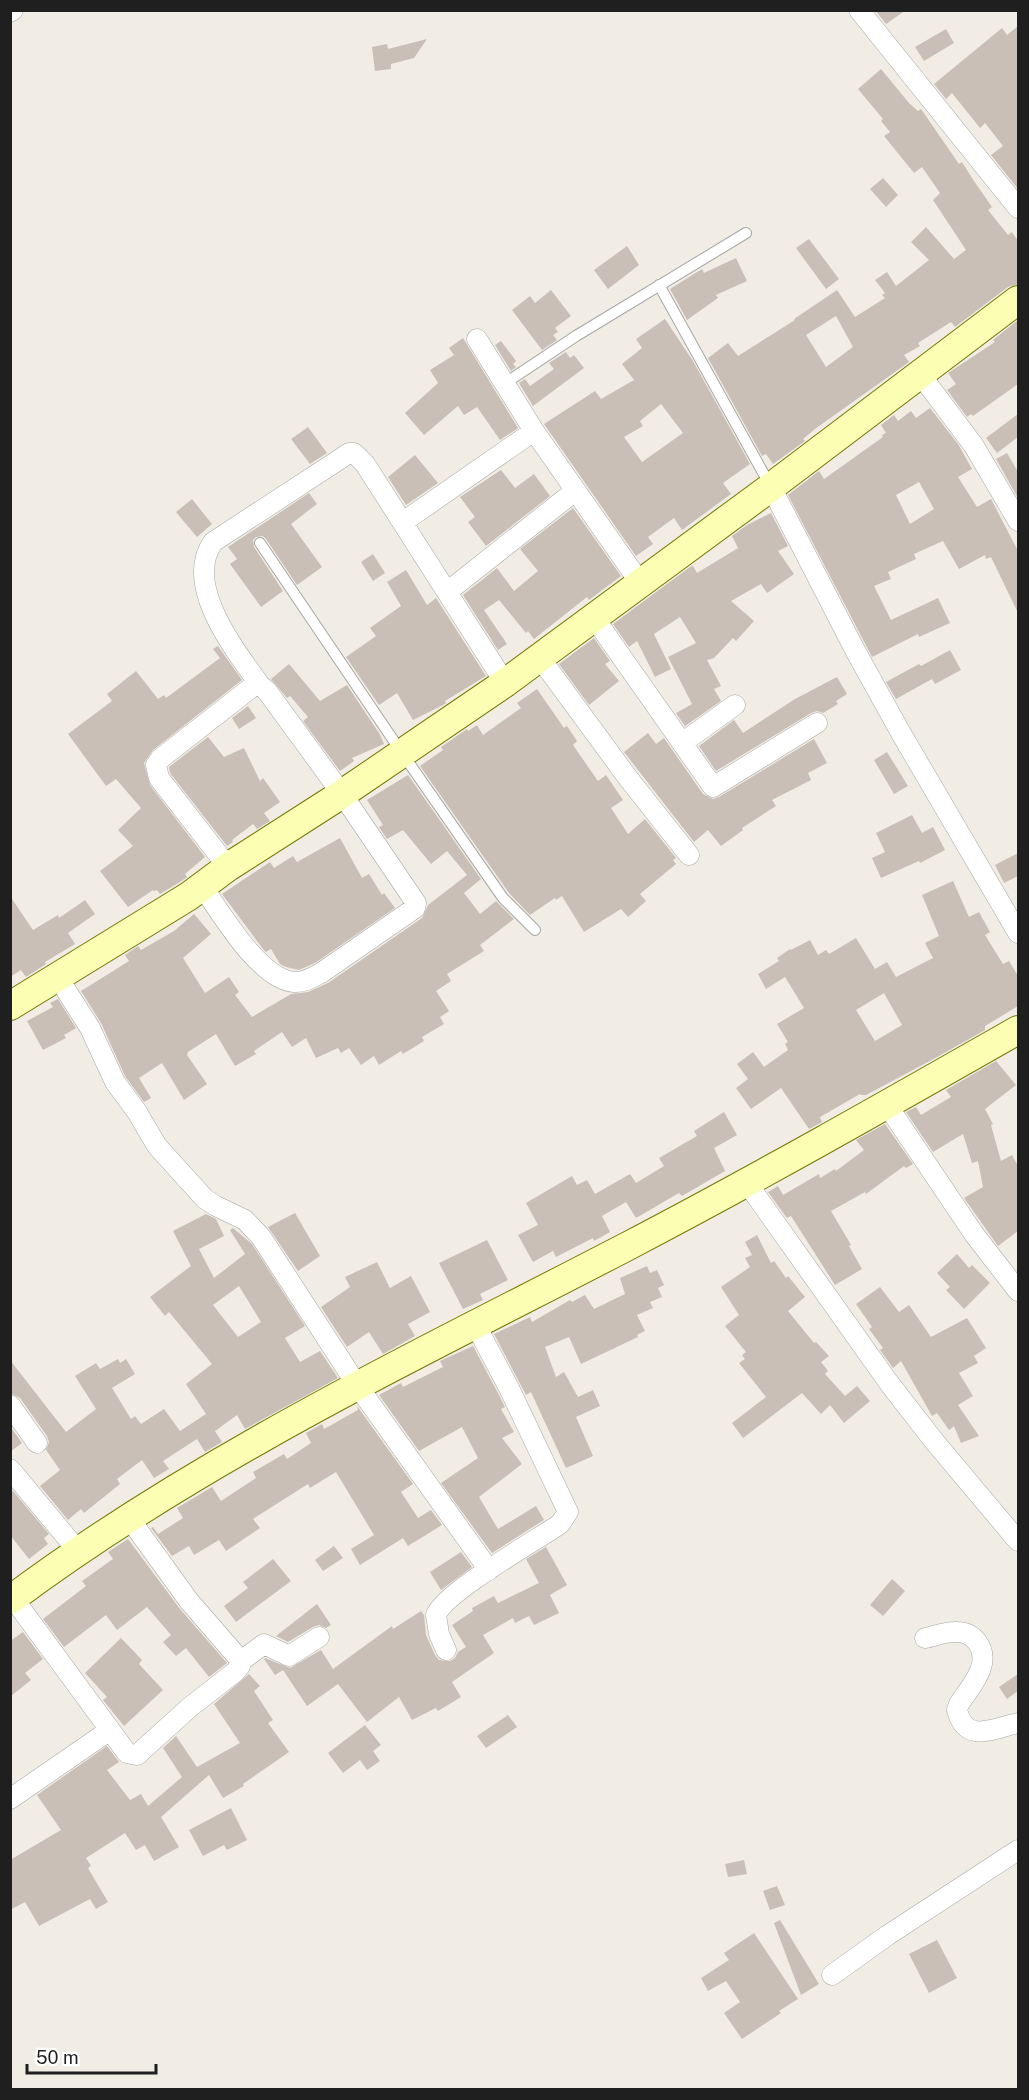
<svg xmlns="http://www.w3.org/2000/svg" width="1029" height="2100" viewBox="0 0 1029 2100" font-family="'Public Sans',sans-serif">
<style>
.building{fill:#c9bfb7;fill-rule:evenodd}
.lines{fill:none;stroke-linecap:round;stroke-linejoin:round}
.lane-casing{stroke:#a6a6a6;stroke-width:12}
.street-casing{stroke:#a6a6a6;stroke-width:21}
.secondary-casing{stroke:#6c7c00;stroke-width:30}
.lane{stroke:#fff;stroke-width:10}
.street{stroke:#fff;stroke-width:20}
.secondary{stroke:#faffb4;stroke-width:28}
</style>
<rect width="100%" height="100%" fill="#f1ede4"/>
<!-- building -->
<path class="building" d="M875 10H906L886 24Z
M1018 26V189L991 155 1003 146 985 123 980 128 952 93 946 99 934 84 1002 28 1007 35Z
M946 29 954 43 924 61 915 47Z
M427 39 414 58 391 64V69L375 71 372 47 387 44 388 49Z
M881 69 909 103 918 111 921 109 959 164 962 162 974 181 992 207 988 210 1008 235 1012 232 1018 241V284L1008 287 955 327 951 322 918 343 920 346 904 355 909 362 815 429 803 439 805 441 773 464 766 454 762 456 708 358 728 343 738 356 795 320 794 319 837 290 855 317 885 298 882 295 885 293 875 280 887 272 896 286 929 260 911 242 926 227 954 259 966 250 933 200 940 193 922 167 914 173 884 136 890 132 881 121 883 119 858 89ZM836 316 853 347 826 367 806 335Z
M883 178 898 195 886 207 870 189Z
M809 239 839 279 826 289 796 248Z
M627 246 639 265 608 289 594 270Z
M736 258 747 281 716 295 718 298 687 320 670 289 702 269 704 273Z
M551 290 571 316 555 328 558 332 553 335 557 340 542 350 512 310 530 296 535 303Z
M665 319 693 361 750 464 723 483 731 494 682 530 674 518 648 537 653 544 636 556 544 424 595 391 601 399 634 380 622 364 642 348 636 339ZM661 404 683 433 642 462 624 437 643 426 640 421Z
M1018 320V384L973 416 971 414 967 417 947 390 956 384 948 373 995 342 993 340Z
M463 338 518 428 500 440 477 407 464 415 458 406 424 435 405 413 438 383 430 370 454 355 449 348Z
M501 341 516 361 513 364 516 367 511 371 495 345Z
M566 352 570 358 574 355 584 368 533 406 519 383 525 379 530 386 554 369 549 363Z
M930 408 958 444 972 469 958 477 977 507 991 499 1018 551V613L991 557 986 559 985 555 959 569 943 541 914 554 916 559 888 572 891 579 874 586 891 620 938 598 950 623 919 637 918 634 872 657 788 495 819 471 824 479 883 437 882 435 886 433 881 425 894 415 898 421 911 411 916 418ZM919 482 934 509 910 524 896 495Z
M1018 414V437L997 453 986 438Z
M308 427 327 453 310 464 291 439Z
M1007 453 1018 472V498L996 459Z
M415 455 438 483 406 505 388 477Z
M501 470 515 488 534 474 550 496 486 546 468 522 475 517 460 497Z
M309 493 317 504 291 524 322 567 297 585 266 539 263 536 256 537 253 540 254 547 283 591 261 607 230 564 237 559 228 547Z
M192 499 212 524 197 537 176 512Z
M573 508 621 576 589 600 587 597 534 639 528 631 526 633 499 600 484 610 507 644 498 650 463 595 497 568 514 591 538 571 520 549Z
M771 513 788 546 778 551 794 574 767 593 761 584 731 601 754 621 736 641 733 638 714 658 707 660 721 686 714 689 721 701 685 726 676 713 692 704 668 657 696 643 680 617 654 634 671 669 655 677 637 641 629 647 613 624 690 567 693 566 697 573 738 548 732 536 747 525Z
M373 554 385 573 373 581 361 562Z
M406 570 427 605 436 598 486 676 445 701 446 703 443 705 413 720 397 693 379 705 346 657 376 636 370 628 401 606 387 582Z
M594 638 610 661 605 664 619 681 589 705 559 664Z
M218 646 242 680 153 750 144 763 150 785 205 857 185 874 187 877 180 882 160 894 157 890 154 891 153 890 128 907 100 871 133 846 118 830 141 808 116 779 106 786 68 734 112 701 107 694 136 671 158 699 164 695 166 698 220 658 213 649Z
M950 650 961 670 935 684 932 679 896 699 886 682 919 664 921 666Z
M289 664 320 701 347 685 379 733 384 744 352 758 354 761 340 771 303 721 308 717 290 696 287 698 271 679Z
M837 677 847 694 836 701 838 704 823 713 817 711 811 713 716 771 699 746 734 720 743 733 795 699Z
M537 689 564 728 567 726 577 741 573 745 598 781 606 775 623 800 611 808 628 834 645 819 676 858 673 860 676 864 640 894 646 901 628 917 621 909 584 932 562 896 556 900 555 898 530 915 509 893 420 766 443 750 441 747 467 729 468 731 477 725 483 735 521 708 517 703Z
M248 706 256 718 239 729 232 718Z
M648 733 656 744 664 738 703 794 713 799 719 797 814 739 827 763 808 773 811 780 772 800 776 806 742 828 743 830 721 846 708 830 694 842 624 752Z
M208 737 224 757 244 748 260 781 263 778 280 802 264 813 270 821 257 829 253 824 232 840 233 842 227 846 170 773 169 767Z
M887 752 908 786 894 794 874 760Z
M408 775 481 879 464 893 480 914 496 901 514 919 480 945 484 951 447 974 451 981 436 991 449 1011 440 1017 444 1024 422 1037 424 1041 403 1054 401 1051 379 1065 374 1056 361 1065 349 1048 341 1053 338 1048 316 1058 306 1038 292 1047 282 1032 254 1051 256 1054 235 1066 216 1034 188 1052 187 1055 207 1084 184 1100 162 1063 139 1078 151 1098 144 1102 125 1076 101 1023 81 991 129 961 125 955 138 946 141 950 174 931 194 914 211 934 183 958 205 993 229 977 239 992 235 995 252 1017 291 994 308 992 328 983 422 918 428 905 467 875 447 851 431 864 403 830 387 839 379 827 383 825 367 800Z
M912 815 922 833 933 827 945 850 920 863 919 861 881 878 872 858 885 852 876 833Z
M340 838 362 878 369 874 382 895 384 893 395 908 315 963 299 970 286 967 280 964 271 949 266 952 263 949 222 894 270 862 274 868 293 856 297 862Z
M1018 853V876L1004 883 995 865Z
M953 881 969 917 979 912 990 932 985 935 1003 964 1009 961 1018 976V1006L985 1026V1030L939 1056 866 1095H861L860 1094 820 1117 822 1122 809 1129 781 1088 751 1109 736 1088 748 1079 737 1064 753 1052 764 1067 788 1050 785 1044 788 1042 777 1024 804 1008 785 977 766 989 758 974 779 961 777 958 790 949 791 950 810 940 818 955 826 950 829 954 856 938 875 969 887 962 896 977 933 958 925 943 939 936 922 895ZM884 993 902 1025 875 1041 856 1010Z
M10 896 33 930 58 915 59 918 85 900 95 914 68 933 75 944 45 962 46 964 26 977 21 970 10 977Z
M58 999 76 1028 64 1035 66 1038 43 1050 27 1021 53 1007 50 1003Z
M996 1061 1016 1085 985 1109 993 1124 991 1125 1001 1161 1012 1155 1018 1166V1231L998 1246 964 1198 983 1187 978 1161 972 1163 963 1134 933 1152 906 1112 916 1107 921 1115 951 1097 946 1090Z
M724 1112 737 1135 714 1148 725 1171 682 1196 679 1193 636 1218 626 1202 602 1216 610 1232 594 1241 593 1238 556 1257 553 1251 533 1262 518 1235 538 1225 526 1203 572 1176 577 1185 587 1180 595 1194 630 1174 636 1183 664 1166 659 1158 697 1136 694 1131Z
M885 1124 913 1164 906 1168 904 1166 866 1194 865 1192 831 1211 851 1245 849 1246 862 1269 835 1285 791 1216 787 1218 768 1192 778 1186 783 1195 819 1174 820 1178 835 1169 836 1171 864 1150 856 1140Z
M295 1213 320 1256 298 1271 268 1227Z
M206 1214 216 1219 224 1236 199 1249 214 1278 245 1254 230 1230 233 1228 252 1244 305 1326 285 1338 300 1362 320 1351 338 1378 245 1429 237 1415 215 1431 222 1442 205 1452 197 1439 163 1461 169 1469 154 1478 142 1460 117 1479 120 1484 84 1513 81 1509 68 1520 40 1486 60 1470 46 1450 49 1442 47 1436 20 1398 10 1393V1360L66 1432 96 1409 75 1376 96 1363 100 1369 118 1359 120 1363 126 1359 135 1374 112 1388 131 1419 135 1416 141 1424 164 1409 180 1431 206 1414 186 1384 212 1364 169 1312 165 1316 150 1297 191 1266 173 1231ZM239 1286 261 1322 238 1337 213 1305Z
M757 1235 771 1263 774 1261 786 1278 788 1276 805 1297 788 1311 814 1343 816 1342 829 1356 821 1362 828 1371 825 1374 845 1396 857 1386 870 1401 844 1423 830 1405 821 1414 802 1393 743 1438 732 1423 766 1397 739 1363 745 1359 742 1355 746 1352 725 1326 739 1315 721 1287 750 1267 745 1258 752 1255 745 1242Z
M487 1240 508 1280 480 1294 483 1300 463 1309 439 1263Z
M957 1254 969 1268 972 1265 990 1283 964 1309 946 1290 950 1287 937 1273Z
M377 1262 390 1288 411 1276 430 1312 408 1324 415 1336 383 1354 369 1332 347 1347 321 1307 350 1287 345 1277Z
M647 1266 650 1273 657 1270 664 1285 658 1288 662 1297 650 1302 653 1308 637 1315 645 1331 637 1335 638 1337 581 1364 569 1337 545 1347 556 1377 564 1372 578 1397 593 1390 600 1406 576 1417 593 1456 566 1468 531 1392 526 1395 494 1334 530 1317 532 1322 570 1300 572 1302 585 1295 594 1309 625 1294 620 1278Z
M880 1287 899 1312 909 1305 931 1337 967 1318 986 1348 974 1356 978 1363 959 1373 973 1396 958 1405 979 1436 961 1443 954 1426 949 1430 937 1413 932 1416 901 1361 893 1368 880 1350 883 1348 869 1329 872 1327 856 1304Z
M473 1346 498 1393 505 1407 501 1409 514 1432 502 1438 522 1464 479 1497 498 1529 536 1506 544 1520 492 1553 441 1483 478 1458 462 1427 419 1451 379 1395 401 1383 403 1387 443 1367 440 1361Z
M357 1406 413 1484 401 1492 418 1518 431 1510 442 1525 408 1546 403 1538 360 1565 351 1549 374 1535 336 1472 310 1488 308 1484 253 1519 260 1528 226 1551 219 1540 194 1555 189 1546 172 1556 151 1528 153 1527 158 1534 183 1518 177 1508 212 1487 221 1501 256 1478 253 1472 284 1454 287 1459 311 1443 306 1433 322 1424 324 1429 358 1410Z
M10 1426 22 1443 10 1452Z
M13 1491 49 1534 44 1538 48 1544 29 1559 10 1535V1493Z
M128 1539 180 1609 227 1663 209 1677 186 1648 176 1656 163 1642 171 1635 147 1607 117 1630 106 1615 64 1647 43 1619 86 1586 82 1581 113 1559 108 1552Z
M334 1546 343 1558 323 1571 315 1560Z
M546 1547 567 1585 550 1595 559 1613 534 1625 529 1616 515 1623 513 1618 483 1635 494 1653 452 1682 461 1697 438 1711 436 1708 412 1720 399 1697 367 1722 338 1684 307 1706 283 1670 275 1675 264 1659 265 1658 290 1668 321 1650 333 1669 392 1626 393 1629 421 1611 424 1615 426 1635 435 1655 439 1660 450 1661 455 1658 458 1652 466 1647 452 1625 473 1611 472 1608 494 1596 498 1603 539 1583 526 1559Z
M461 1552 472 1567 441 1590 430 1572Z
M273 1559 291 1581 236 1622 224 1606 248 1588 243 1582Z
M892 1579 905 1591 883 1616 870 1605Z
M317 1604 331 1625 326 1628 319 1625 313 1627 288 1642 276 1636Z
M23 1632 43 1659 25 1673 31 1680 11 1696 10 1641Z
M121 1638 142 1660 139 1664 163 1690 124 1726 103 1700 107 1697 85 1673Z
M249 1674 260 1686 254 1691 273 1720 268 1723 289 1752 243 1784 244 1786 223 1798 209 1775 161 1817 179 1847 154 1861 145 1845 136 1850 125 1833 86 1858 91 1866 88 1868 108 1902 96 1909 90 1899 39 1926 25 1902 10 1910V1860L61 1830 37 1795 107 1746 119 1762 107 1770 130 1800 141 1794 148 1806 182 1777 163 1748 176 1736 197 1767 240 1743 214 1704Z
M1018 1674V1691L1007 1699 999 1687Z
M508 1715 517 1727 486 1748 477 1736Z
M365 1725 381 1745 373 1751 380 1761 367 1770 360 1760 343 1773 328 1753Z
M231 1808 247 1840 227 1850 224 1845 203 1856 189 1830Z
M744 1860 747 1874 728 1877 725 1864Z
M777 1886 785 1905 770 1910 763 1891Z
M780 1920 819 1984 801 1995 774 1923Z
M754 1933 798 1999 779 2011 781 2013 742 2039 724 2013 740 2002 726 1981 708 1991 701 1978 729 1960 724 1953Z
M937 1940 957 1978 929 1993 909 1954Z"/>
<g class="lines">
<defs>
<path id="lane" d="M659 285 771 487
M504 384 576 336 746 233
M260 543 402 753 503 898 535 930"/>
<path id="street" d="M859 10 1018 208
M10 12 13 10
M477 339 534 431 641 584
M920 374 974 446 1018 521
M771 487 856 652 902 735 1018 933
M403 522 534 431
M447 592 575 491
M595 619 713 787 817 723
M540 658 628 778 689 855
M260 685C235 650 183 585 213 542L340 459 349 453H354L365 464 505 683
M682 743 735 705
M202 886C221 913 259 979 294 982 304 983 313 977 321 973L415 908 416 903 342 794 267 691 260 685 256 684 160 759 156 765 159 778 228 867
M57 976 90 1028 115 1082 137 1112 157 1146 205 1199 216 1206 245 1220 261 1237 357 1385 489 1570
M887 1105 974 1234 1018 1291
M747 1183 889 1383 934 1441 1018 1541
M10 1405 37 1443
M10 1469 78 1551
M13 1598 127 1753 137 1755 190 1707 235 1672 240 1666 241 1661 189 1601 129 1518
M925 1638C935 1636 947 1631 957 1632 965 1632 972 1635 977 1642 993 1663 971 1686 959 1704L957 1710C966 1745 994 1728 1018 1723
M446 1650 439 1634 436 1615C445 1592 535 1541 560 1524L568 1512 509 1388 475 1324
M241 1661 264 1644 289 1656 319 1637
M10 1799 110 1730
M832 1975 888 1935 1018 1850"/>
<path id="secondary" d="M10 1006 189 896 228 867 342 794 505 683 771 487 1018 300
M10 1600C200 1458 416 1356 626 1247 758 1178 888 1104 1018 1030"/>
</defs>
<!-- lane casing -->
<use href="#lane" class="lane-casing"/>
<!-- street casing -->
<use href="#street" class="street-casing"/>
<!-- secondary casing -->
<use href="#secondary" class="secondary-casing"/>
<!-- lane -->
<use href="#lane" class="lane"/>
<!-- street -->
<use href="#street" class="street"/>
<!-- secondary -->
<use href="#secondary" class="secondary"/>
</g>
<!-- border -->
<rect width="1029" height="2100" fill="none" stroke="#1f1f1f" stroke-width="24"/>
<!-- scale -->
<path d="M27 2064v9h129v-9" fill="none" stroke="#1f1f1f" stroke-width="3"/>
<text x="36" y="2064" font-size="18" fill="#1f1f1f" stroke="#ffffff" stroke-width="4.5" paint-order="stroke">50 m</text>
</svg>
